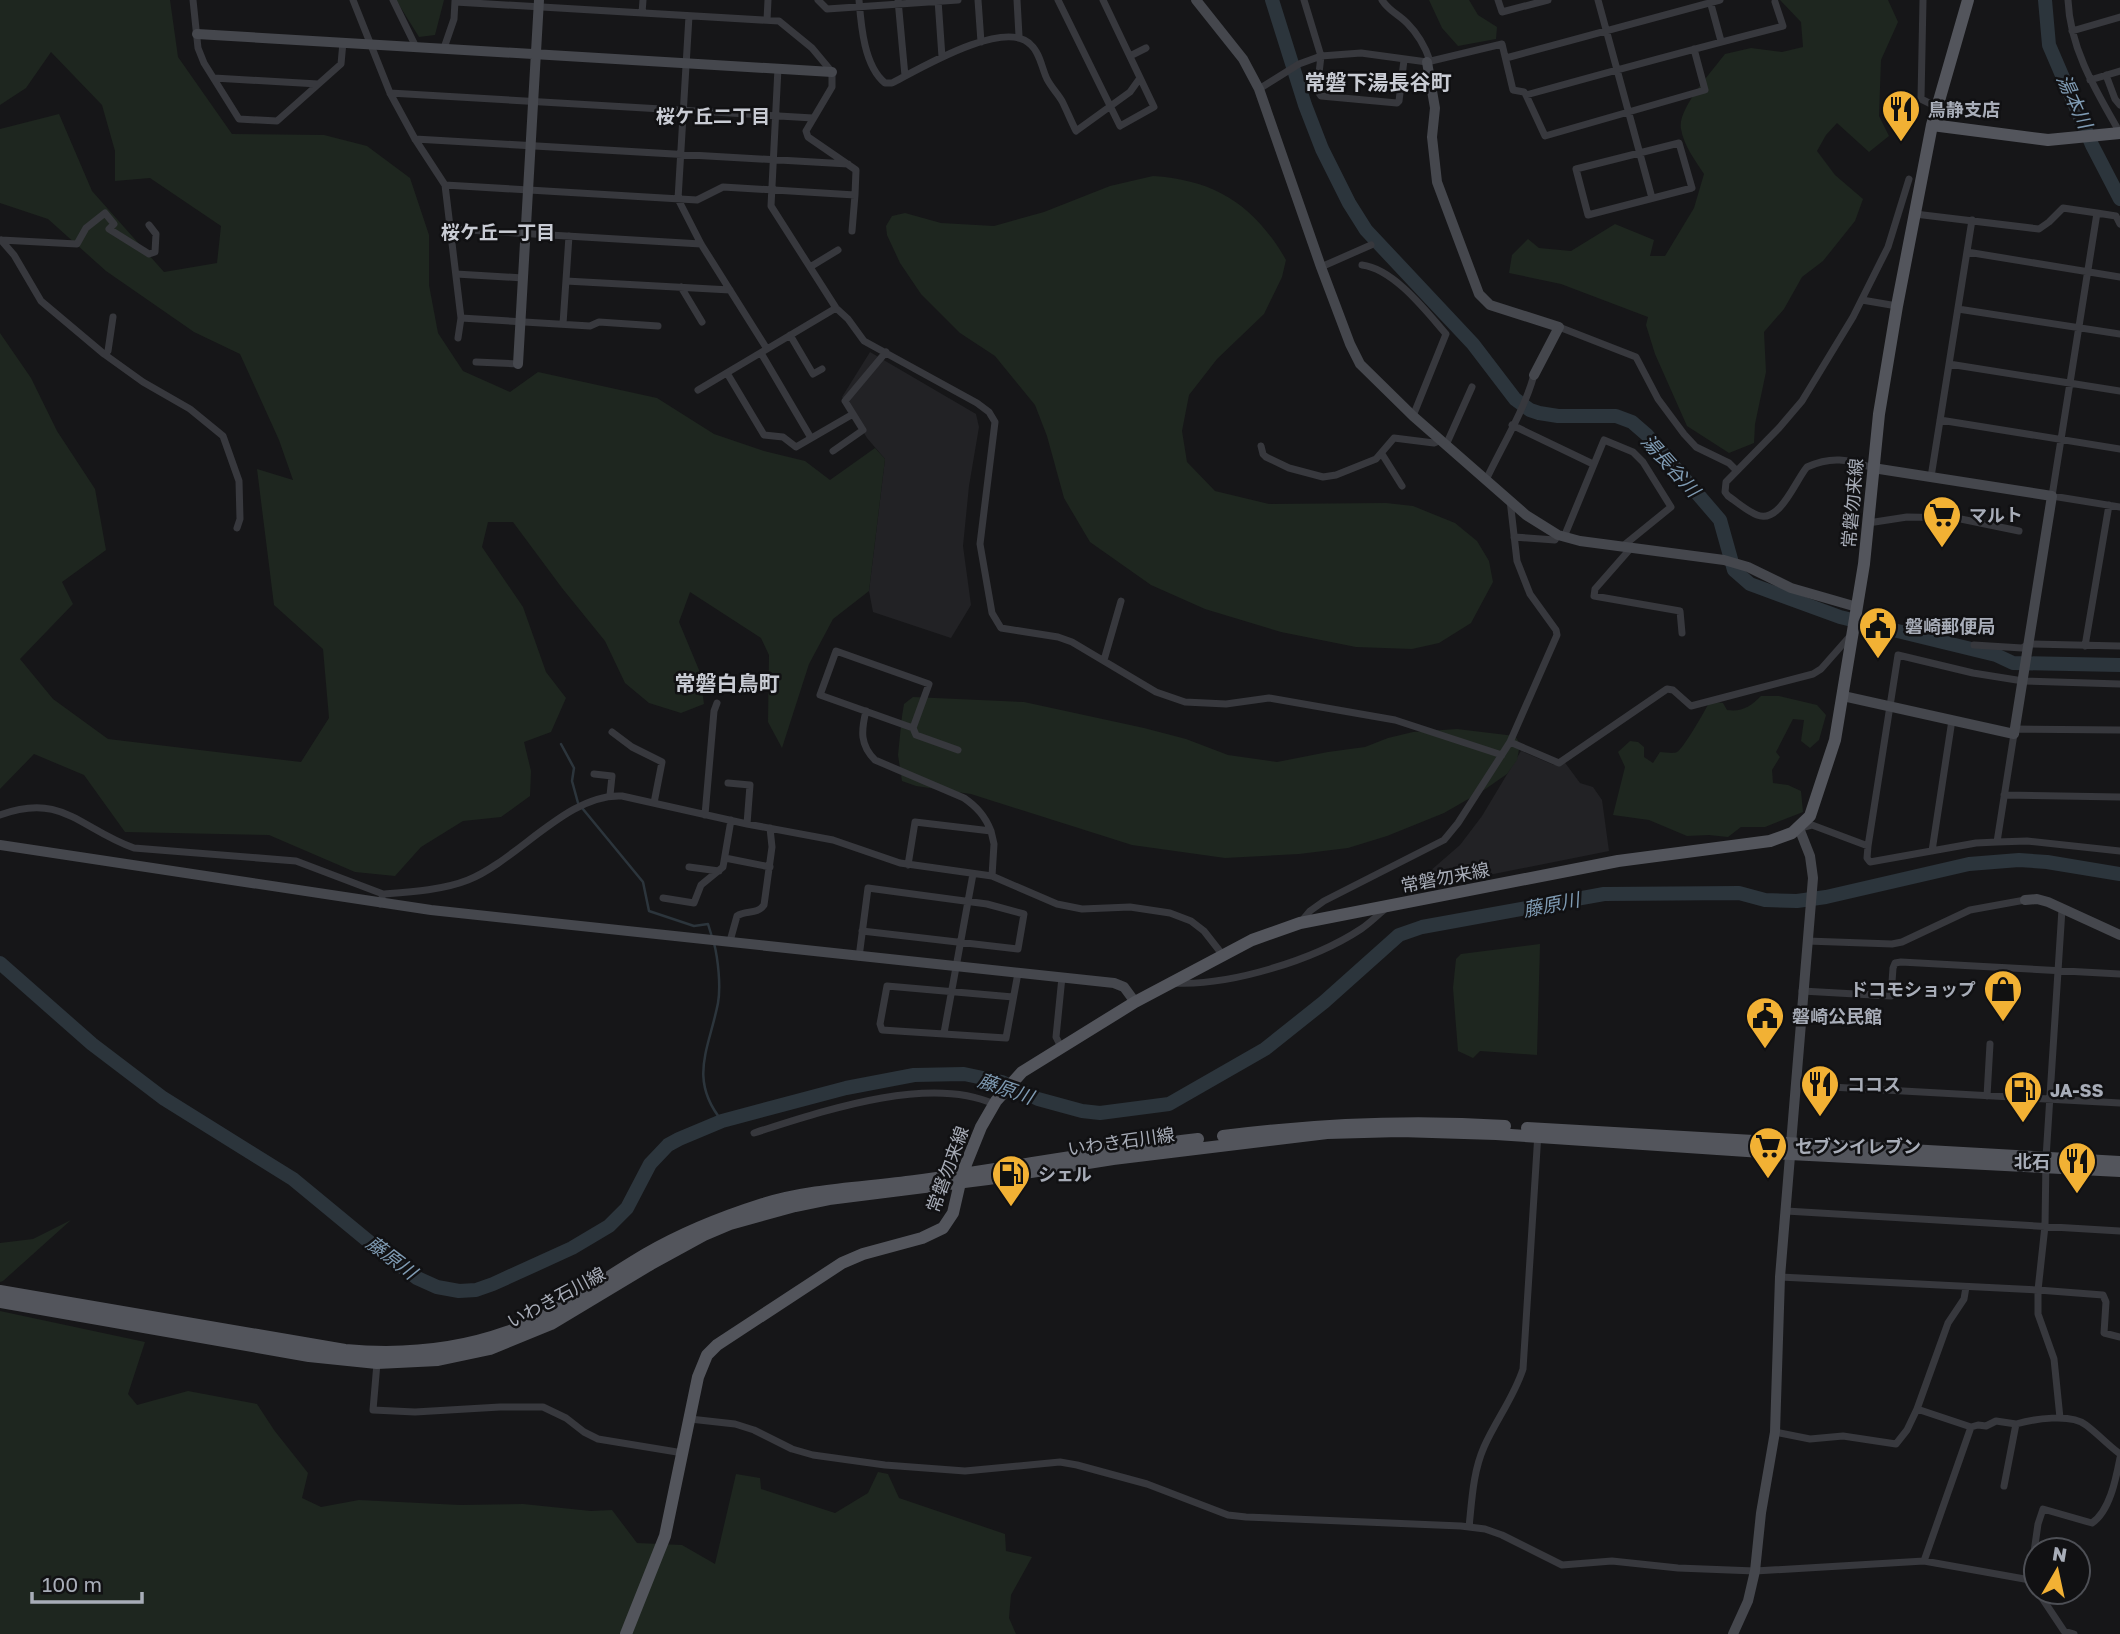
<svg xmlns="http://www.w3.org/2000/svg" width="2120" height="1634" viewBox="0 0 2120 1634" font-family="'Golos Text','Noto Sans JP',sans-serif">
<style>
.built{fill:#222225}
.green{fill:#1e261f}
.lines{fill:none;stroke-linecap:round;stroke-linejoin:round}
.stream{stroke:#2c353c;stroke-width:2.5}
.river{stroke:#2c353c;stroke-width:14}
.street{stroke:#37383d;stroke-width:7}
.secondary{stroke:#45474d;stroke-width:10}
.primary{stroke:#53555c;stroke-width:12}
.labels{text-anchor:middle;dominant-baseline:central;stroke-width:5;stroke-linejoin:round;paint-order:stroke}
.poi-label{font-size:18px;font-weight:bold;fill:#a8adb8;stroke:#111113;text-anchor:start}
.street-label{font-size:18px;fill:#a8adb8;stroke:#111113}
.water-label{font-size:19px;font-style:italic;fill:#7f9bb3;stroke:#111113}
.neighbourhood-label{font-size:19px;font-weight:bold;fill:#c9ccd4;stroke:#111113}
.quarter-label{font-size:21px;font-weight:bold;fill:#c9ccd4;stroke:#111113}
</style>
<rect width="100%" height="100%" fill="#161618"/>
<!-- built -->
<path class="built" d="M870 352 976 414 979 427 969 486 963 546 971 605 951 638 873 612 869 591 885 459 867 438 842 397Z
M1521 751 1554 765 1563 760 1580 783 1593 787 1602 800 1609 851 1414 890V885L1460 845 1482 816Z"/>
<!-- green -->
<path class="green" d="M0 0H170L178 57 232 134 324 135 367 146 410 178 429 235V285L438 333 463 371 510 392 538 372 657 398 714 434 764 451 805 461 830 480 875 448 885 459 869 591 833 619 809 664 782 748 768 722 769 655 761 638 690 592 679 622 699 670 704 704 681 713 649 703 625 683 605 641 562 588 513 522H488L482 547 523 607 546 672 566 698 551 732 524 742 531 771 530 796 501 817 463 821 421 847 395 876 355 872 269 835 125 832 84 775 34 754 0 789V333L31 378 57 431 95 489 106 550 62 582 73 604 20 659 53 699 108 739 301 762 329 718 323 649 274 605 257 469 293 480 279 440 240 354 194 332 106 271 48 219 0 203V129L59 114 92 191 164 272 217 263 221 226 150 178 115 181V151L102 105 51 52 26 88 0 105Z
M396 0H444L435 35 419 37Z
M1429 0H1469L1478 15 1497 27 1496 39 1458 46 1442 28Z
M1780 0H1888L1898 22 1881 60 1879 116 1889 136 1869 152 1837 123 1826 135 1817 151 1835 175 1863 199 1855 221 1823 261 1802 277 1784 309 1764 332 1766 372 1755 424 1754 443 1729 453 1687 426 1655 354 1646 325 1648 317 1561 284 1509 273 1512 255 1528 239 1539 248 1571 251 1615 224 1654 240 1650 256H1665L1694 208 1704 174C1695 160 1684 146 1681 129 1677 109 1713 70 1725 54L1751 48 1782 52 1803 47 1801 22Z
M1153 176C1216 180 1255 206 1286 260L1282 277 1264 314 1217 359 1189 395 1182 431 1187 462 1215 491 1269 504 1386 503 1413 506 1455 523 1477 541 1489 561 1493 582 1471 623 1439 643 1412 649 1356 647 1281 632 1205 609 1151 585 1090 542 1064 498 1047 436 1035 405 995 356 960 333 921 294 900 263 887 235 886 226 892 216 905 213 941 223 994 226 1044 212 1110 186Z
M1761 696H1779L1817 705 1826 715 1819 740 1810 748 1801 741 1804 720 1793 719 1776 752 1780 757 1772 770 1773 783 1788 785 1801 791 1803 812 1765 827H1741L1728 837 1709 835 1687 836 1649 820 1613 815 1625 767 1618 752 1630 741 1638 742 1644 747V757L1653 763 1660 752C1665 752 1673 754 1677 752 1682 751 1706 709 1710 701L1723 703 1727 710C1742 712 1750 707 1761 696Z
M913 697 1024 702 1144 728 1186 739 1228 755 1277 762 1328 752 1365 747 1388 738 1413 732 1457 729 1515 736 1520 744 1517 760 1507 774 1484 790 1444 813 1387 836 1348 848 1299 854 1225 858 1132 845 971 794 916 786 902 781 898 755 902 716 904 704Z
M1540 944 1537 1055 1480 1051 1473 1058 1458 1051 1453 988 1456 959 1461 954Z
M71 1220 3 1281 0 1282V1243L33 1239Z
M0 1311 145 1342 128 1394 137 1405 188 1391 257 1404 274 1430 308 1473 302 1498 321 1507 359 1500 460 1505 523 1504 591 1511 612 1510 637 1543 682 1545 715 1564 736 1474 760 1478 761 1489 835 1513 868 1493 878 1472 888 1474 899 1498 1005 1534 1006 1551 1032 1557 1011 1595 1009 1618 1016 1634H0Z"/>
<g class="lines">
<!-- stream -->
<path class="stream" d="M561 744 574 768 572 781 578 803 643 882 649 911 694 926 708 924 712 937
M714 943C718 959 721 986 718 1003 709 1049 688 1079 722 1121"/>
<!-- river -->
<path class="river" d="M1272 0 1305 105 1322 149 1349 203 1366 230 1473 344 1515 399 1530 410 1539 413 1558 416H1616L1632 422 1647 435 1720 520 1734 570 1750 584 1840 617 1996 655 2013 663 2120 665
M2045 0 2049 45 2092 145 2120 199
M0 963 92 1044 163 1098 293 1179 379 1250 417 1278 437 1287 459 1291 476 1290 493 1284 572 1248 609 1226 627 1208 650 1164 668 1145 679 1139 722 1121 846 1088 914 1075 964 1074 1002 1082 1038 1099 1082 1111 1100 1113 1169 1104 1265 1049 1324 1002 1399 935 1422 927 1604 894 1739 893 1765 900 1797 901 1826 897 1969 864 2019 860 2047 862 2120 874"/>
<!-- street -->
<path class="street" d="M193 0 198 48 204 63 239 119 277 121 341 64 343 42
M353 0 390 93 415 139 445 185 461 318 590 326 599 322 658 326
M393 0 416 47
M818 0 827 9 958 0
M859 0C861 25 864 66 885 83H892C919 69 1006 17 1031 45 1040 53 1042 69 1047 79 1051 87 1058 94 1062 101 1067 111 1071 121 1076 131L1130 92 1140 78
M898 0 905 76
M938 0 942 57
M978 0 981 42
M1017 0 1019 36
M1058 0 1120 126 1154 107 1103 0
M1304 0 1321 56 1317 90 1321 96 1397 103 1399 101 1404 60
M1382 0C1389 11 1398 14 1407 23 1418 34 1425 46 1430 61
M1498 0 1502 12 1548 0
M1598 0 1652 198
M1923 0 1921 99 1937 107
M2068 0C2070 49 2096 91 2120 133
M1710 1 1721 41
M642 13 643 0
M689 16 678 199 701 244 767 349
M767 20 768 0
M2072 31 2120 17
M444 48 454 19 455 1
M1694 49 1705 90 1545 136 1526 95C1612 71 1697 48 1783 26L1775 2
M1130 56 1146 48
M1506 58 1720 0
M778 68 771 206 836 308 848 319 864 341 977 403 989 412 995 422 980 544 992 613 1001 628 1058 637 1072 642 1156 692 1185 702 1226 704 1269 698 1395 720 1502 755
M2106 75 2115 99 2120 105
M214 78 318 84
M2090 80 2120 71
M1259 89 1299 64 1321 56 1361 53 1427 62 1502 44 1513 90 1524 92 1526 95
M390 93 813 118
M415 139 848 164
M1679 143 1692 188 1588 215 1576 169Z
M445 185 697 200 723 187 855 195 856 170 808 137 806 131 832 87V72L812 48 779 21 455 2
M1915 214 2039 229 2049 222 2063 208 2097 213
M2120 224 2116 216 2097 213 2052 496 2120 507
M451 229 701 244
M852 231 855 195
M1 240 14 255 41 301 104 354 143 382 190 409 223 436 239 481 240 519 237 528
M1 240 77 244 86 228 105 213 114 224 109 229 149 254 155 252 156 234 149 225
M1967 252 2120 277
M1362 265C1394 269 1426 311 1446 334L1413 416
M810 267 838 250
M1321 267 1371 245
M456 274 523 278
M566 281 730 290
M681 287 702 322
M1862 300 1897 306
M1958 309 2120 334
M563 324 569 236
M1559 327 1636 357 1658 399 1684 434 1696 447 1729 463 1736 470
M790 335 813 374 822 369
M458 338 461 318
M761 353 811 438
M104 354 108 351 113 317
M476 362 518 364
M1949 364 2120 391
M727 373 764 435 783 437 796 447 853 414
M698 390 836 308
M1940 420 2120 449
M1512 425 1593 464
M1446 445 1472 387
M1261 446 1263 454 1266 457 1289 468 1323 477 1336 475 1376 459 1394 438 1434 443 1441 440
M833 451 863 430 845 401 886 352
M1382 454 1402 486
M1873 468C1848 459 1831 456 1807 467 1795 481 1780 524 1757 515 1747 511 1737 502 1728 496L1725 492 1726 482 1779 428 1802 401 1853 317 1888 247 1909 179
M1931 477 1972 220
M1486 480C1502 446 1524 411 1534 375
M1868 523 1907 517 1956 518 2019 531
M1514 537 1555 540 1558 535
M1564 537 1604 440 1633 452 1643 462 1671 507 1623 546
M1631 548 1595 589 1594 596 1680 611 1682 633
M1974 645 2022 648 2029 644 2120 646
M2085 646 2109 505
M1104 660 1121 601
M866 711C861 731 860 745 875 760L964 798C977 807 985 816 991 831
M913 728 929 684 836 651 820 695 913 728 916 735 958 750
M2015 729 2120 730
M612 732 632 747 662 762 654 803
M2014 734 1997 842 1976 843 1870 862 1867 858 1868 846 1898 655 1973 673 2023 681 2120 684
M1510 742 1559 763 1667 689 1673 690 1691 706 1813 674 1821 669 1851 635
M594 774 612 776 610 795
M728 783 750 785 747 824
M2004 795 2120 797
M0 815C63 792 80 829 134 848L296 861 383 894
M705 815 714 711 717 703
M1800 828 1812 825 1868 846
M1997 842 2027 841 2120 851
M1932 851 1952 720
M725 858 770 867
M908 865 915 822 991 831 994 844 992 876
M689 867 719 871
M663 898 694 903 701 885 723 867 731 820
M380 904 383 894C410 892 443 890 468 880 518 860 568 793 622 796L747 824 833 840 900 863 992 876 1057 904 1082 909 1130 907 1170 913 1191 921 1204 931 1222 954
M2062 909 2046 1158 2045 1226 2038 1290 2103 1295 2106 1302 2104 1333 2120 1337
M1300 923 1310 911 1324 901 1444 840 1458 823 1510 742 1557 635 1556 630 1530 594 1517 561 1510 500
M730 941 737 916C746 910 757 915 764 905L772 847 770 828
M1807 941 1892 944 1902 942 1970 910 2025 900
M859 957 868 888 987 904 1024 914 1018 949 862 931
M1174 983C1230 986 1314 960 1361 929 1370 923 1378 915 1386 908
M1802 991 1891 996 1893 968 1895 963 1901 962 2120 974
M1013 997 887 986 880 1024 882 1030 1006 1038 1018 973
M944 1033 973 874
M1061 1047 1056 1037 1062 977
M1795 1085 2120 1103
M1987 1096 1990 1044
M754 1133C820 1112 928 1074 994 1104
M1786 1211 2120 1231
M1780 1277 2038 1290V1314L2054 1359 2060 1418
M1966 1287 1964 1299 1948 1323 1917 1409 1971 1427 1978 1425 1986 1426 1996 1421 2016 1424
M377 1363 373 1410 415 1412 500 1407H543L566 1418 584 1432 598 1439 683 1453
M690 1419 735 1424 754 1430 792 1449 813 1455 885 1465 965 1471 1060 1462 1077 1465 1147 1484 1228 1515 1246 1517 1461 1526 1485 1529 1502 1535 1562 1565 1612 1561 1678 1568 1755 1571 1924 1561 2030 1580 2036 1589
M1775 1432 1810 1439 1843 1436 1896 1444 1907 1430 1917 1409
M2004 1486 2016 1424C2034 1419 2071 1413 2086 1425 2098 1434 2108 1445 2120 1454
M1469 1527C1472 1499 1473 1472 1484 1447 1496 1420 1514 1397 1523 1369L1538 1133
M1924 1561 1971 1427
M2030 1580 2038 1524 2043 1509 2092 1523C2110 1511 2116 1478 2120 1458
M2038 1592 2064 1631 2074 1634"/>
<!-- secondary -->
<path class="secondary" d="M1196 0 1243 59 1259 89 1321 267 1350 344 1360 364 1413 416 1526 515 1558 535 1580 541 1724 560 1748 567 1791 588 1857 607
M197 34 832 72
M1427 62 1435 108 1432 137 1437 182 1479 294 1490 305 1559 327 1534 375
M518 364 539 0
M1843 696 2014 734 2052 496 1873 468
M0 845 431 910 1114 983 1124 987 1135 1002
M2025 900 2037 899 2048 902 2120 935
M1733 1634 1748 1601 1755 1571 1761 1513 1775 1432 1780 1277 1813 878 1810 856 1799 828"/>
<!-- primary -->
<path class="primary" d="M1932 125 2048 140 2120 133
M1527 1128 2120 1162
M1223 1136C1318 1124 1410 1120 1505 1126
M0 1291 345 1350C401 1355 454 1351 507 1332 557 1314 600 1281 646 1254 682 1233 722 1217 763 1204 812 1189 864 1188 915 1181 1009 1168 1103 1150 1198 1139
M0 1302 309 1356 377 1363 438 1360 490 1349 551 1324 651 1264 704 1235 730 1224 795 1206 829 1199 988 1179 1113 1159 1327 1133 1400 1131 1496 1134 1790 1154 2120 1171
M626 1634 665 1536 698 1377 707 1355 717 1345 842 1263 863 1254 922 1238 943 1228 953 1213 962 1174 981 1127 996 1101 1022 1072 1135 1002 1252 940 1300 923 1618 861 1770 841 1792 833 1810 816 1835 740 1864 564 1879 414 1897 306 1932 125 1968 0"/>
</g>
<!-- icons -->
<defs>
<symbol id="restaurant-pin" viewBox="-11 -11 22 30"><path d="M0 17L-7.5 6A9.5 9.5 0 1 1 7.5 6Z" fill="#f2b134" stroke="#111113"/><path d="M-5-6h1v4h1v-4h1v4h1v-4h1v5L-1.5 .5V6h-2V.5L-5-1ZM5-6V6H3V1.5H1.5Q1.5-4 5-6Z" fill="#111"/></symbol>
<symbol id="supermarket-pin" viewBox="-11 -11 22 30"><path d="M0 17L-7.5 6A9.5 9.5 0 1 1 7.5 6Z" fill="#f2b134" stroke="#111113"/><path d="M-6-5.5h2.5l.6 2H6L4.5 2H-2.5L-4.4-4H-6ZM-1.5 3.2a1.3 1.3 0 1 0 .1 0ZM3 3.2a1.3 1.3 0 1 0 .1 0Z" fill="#111"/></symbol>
<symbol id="civic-pin" viewBox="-11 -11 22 30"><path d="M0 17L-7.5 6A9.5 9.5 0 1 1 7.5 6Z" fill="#f2b134" stroke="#111113"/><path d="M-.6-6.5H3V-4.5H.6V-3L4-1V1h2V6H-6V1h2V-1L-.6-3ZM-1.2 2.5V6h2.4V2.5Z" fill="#111"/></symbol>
<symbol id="shop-pin" viewBox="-11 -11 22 30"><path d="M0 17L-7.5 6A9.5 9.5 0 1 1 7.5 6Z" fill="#f2b134" stroke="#111113"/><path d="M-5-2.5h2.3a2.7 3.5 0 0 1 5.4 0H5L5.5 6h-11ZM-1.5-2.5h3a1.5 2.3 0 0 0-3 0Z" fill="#111"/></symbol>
<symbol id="fuel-pin" viewBox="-11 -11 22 30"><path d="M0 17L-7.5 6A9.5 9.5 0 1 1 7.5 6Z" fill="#f2b134" stroke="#111113"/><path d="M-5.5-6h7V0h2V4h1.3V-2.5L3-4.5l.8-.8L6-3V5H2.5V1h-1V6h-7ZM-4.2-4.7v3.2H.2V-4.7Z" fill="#111"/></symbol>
</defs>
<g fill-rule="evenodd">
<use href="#restaurant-pin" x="1879" y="87" width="44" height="60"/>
<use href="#supermarket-pin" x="1920" y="493" width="44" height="60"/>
<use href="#civic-pin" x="1856" y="604" width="44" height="60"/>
<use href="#shop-pin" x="1981" y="967" width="44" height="60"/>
<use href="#civic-pin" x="1743" y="994" width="44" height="60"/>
<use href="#restaurant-pin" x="1798" y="1062" width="44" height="60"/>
<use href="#fuel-pin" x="2001" y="1068" width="44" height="60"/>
<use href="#supermarket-pin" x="1746" y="1124" width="44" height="60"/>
<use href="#restaurant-pin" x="2055" y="1139" width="44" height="60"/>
<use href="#fuel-pin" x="989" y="1152" width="44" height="60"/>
</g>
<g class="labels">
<!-- poi labels -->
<g class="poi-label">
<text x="1928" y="109">鳥静支店</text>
<text x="1969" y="515">マルト</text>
<text x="1905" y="626">磐崎郵便局</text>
<text x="1976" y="989" text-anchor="end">ドコモショップ</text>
<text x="1792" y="1016">磐崎公民館</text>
<text x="1847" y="1084">ココス</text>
<text x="2050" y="1090">JA-SS</text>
<text x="1795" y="1146">セブンイレブン</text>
<text x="2050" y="1161" text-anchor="end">北石</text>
<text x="1038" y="1174">シェル</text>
</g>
<!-- street labels -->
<g class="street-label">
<text transform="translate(1852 503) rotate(-85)">常磐勿来線</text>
<text transform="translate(1445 877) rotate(-11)">常磐勿来線</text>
<text transform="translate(1121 1141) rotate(-8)">いわき石川線</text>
<text transform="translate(947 1169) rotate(-70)">常磐勿来線</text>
<text transform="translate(556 1297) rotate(-28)">いわき石川線</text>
</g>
<!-- water labels -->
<g class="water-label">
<text transform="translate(2075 101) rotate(65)">湯本川</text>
<text transform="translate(1671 465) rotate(48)">湯長谷川</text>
<text transform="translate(1551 904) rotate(-11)">藤原川</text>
<text transform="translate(1006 1088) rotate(19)">藤原川</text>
<text transform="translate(392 1257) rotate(37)">藤原川</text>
</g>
<!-- neighbourhood labels -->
<g class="neighbourhood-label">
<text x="713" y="115">桜ケ丘二丁目</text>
<text x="498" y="231">桜ケ丘一丁目</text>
</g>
<!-- quarter labels -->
<g class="quarter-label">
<text x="1378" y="82">常磐下湯長谷町</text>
<text x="727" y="683">常磐白鳥町</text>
</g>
</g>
<!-- north arrow -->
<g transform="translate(2057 1571) rotate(9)"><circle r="33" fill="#111113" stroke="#4d4f55" stroke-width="2"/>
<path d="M0-5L12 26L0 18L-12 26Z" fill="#f2b134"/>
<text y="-10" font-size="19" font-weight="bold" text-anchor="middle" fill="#a8adb8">N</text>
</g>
<!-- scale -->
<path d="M32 1592v10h110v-10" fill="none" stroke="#a8adb8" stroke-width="3.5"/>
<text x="42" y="1592" font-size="21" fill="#a8adb8" stroke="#111113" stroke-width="5" paint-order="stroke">100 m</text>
</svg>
